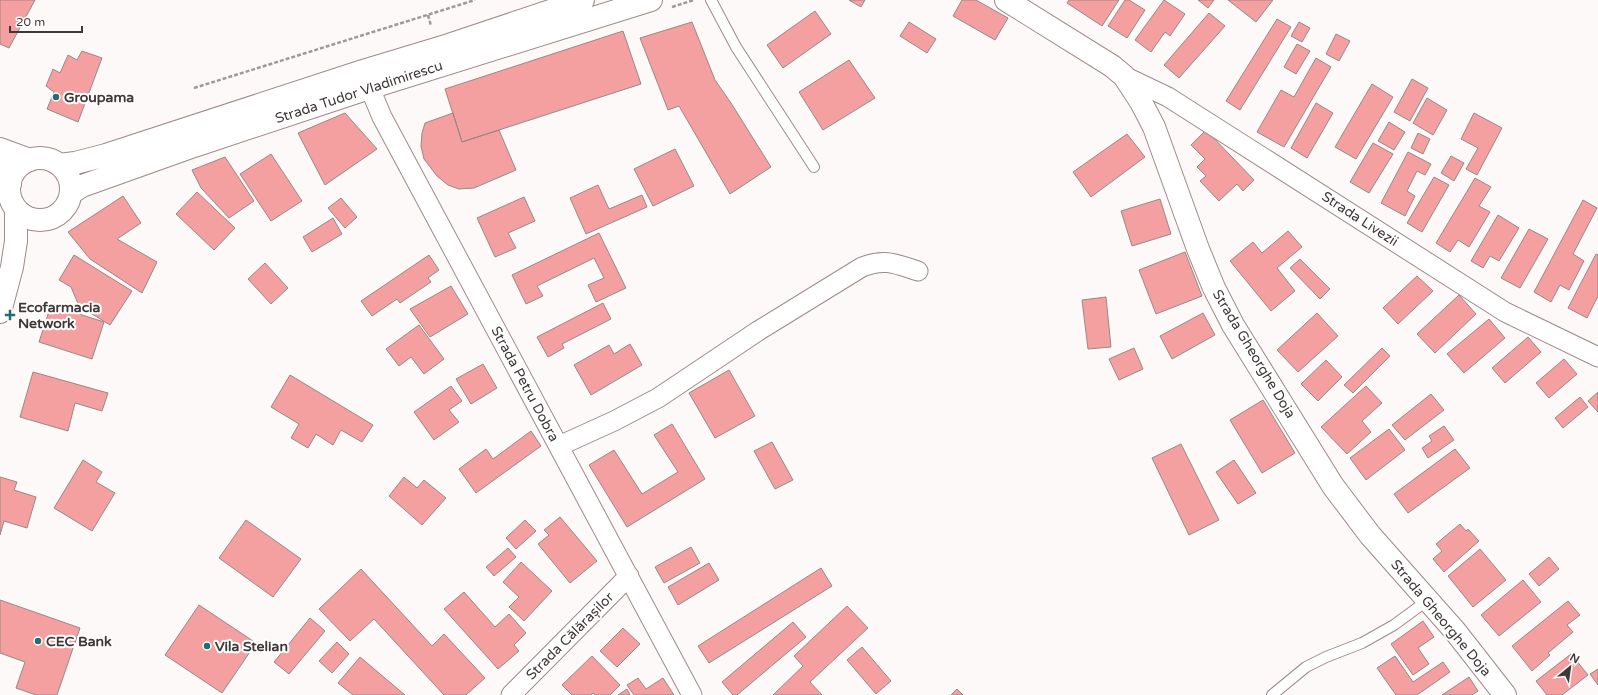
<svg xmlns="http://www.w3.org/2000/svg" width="1598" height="695" viewBox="0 0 1598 695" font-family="'Varela Round',sans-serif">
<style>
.building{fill:#f4a0a0;stroke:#9a8786}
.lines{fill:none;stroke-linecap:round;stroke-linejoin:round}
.lane-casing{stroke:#9d8a8a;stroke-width:12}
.street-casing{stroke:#9d8a8a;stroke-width:21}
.secondary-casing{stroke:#9d8a8a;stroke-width:24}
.primary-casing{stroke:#9d8a8a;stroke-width:24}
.path{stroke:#9f9999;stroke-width:2.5;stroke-dasharray:4 2;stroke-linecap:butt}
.lane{stroke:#fff;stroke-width:10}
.street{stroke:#fff;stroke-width:19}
.secondary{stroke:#fff;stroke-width:22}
.primary{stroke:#fff;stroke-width:22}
.poi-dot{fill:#226d70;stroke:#fff;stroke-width:1.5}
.labels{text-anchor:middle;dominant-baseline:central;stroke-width:4;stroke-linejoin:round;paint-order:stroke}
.street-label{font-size:14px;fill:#403838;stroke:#fff}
.poi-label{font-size:14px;font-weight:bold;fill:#403838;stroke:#fff;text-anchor:start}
</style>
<rect width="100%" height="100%" fill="#fef9f9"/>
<!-- building -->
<path class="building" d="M0 0H35L9 48 0 44Z
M849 0H865L861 7Z
M962 0H976L1008 18 995 40 953 16Z
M1069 0H1119L1102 26 1067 3Z
M1125 0H1129L1145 10 1127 38 1108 26Z
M1164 0 1185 14 1170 36 1165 32 1151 52 1135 40Z
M1198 0H1214L1208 8Z
M1228 0H1273L1256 22Z
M815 11 831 34 783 68 767 45Z
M1209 13 1225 26 1179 78 1164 65Z
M1277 19 1291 27 1240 110 1226 101Z
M692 22 715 80 731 103 771 167 730 194 679 106 668 110 640 38Z
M909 22 936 39 927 53 900 36Z
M1299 22 1310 28 1302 42 1291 36Z
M623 31 641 84 462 142 445 89Z
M1336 34 1350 41 1339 61 1326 54Z
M1297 44 1310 51 1296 74 1284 67Z
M82 51 102 58 78 122 47 109 54 92 46 86 53 69 60 73 68 55 77 60Z
M1316 58 1331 67 1284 147 1257 132 1281 90 1294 97Z
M849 60 875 98 823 130 799 92Z
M1412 79 1428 88 1410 121 1394 112Z
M1372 84 1393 97 1356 159 1335 147Z
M1427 98 1447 110 1433 135 1413 123Z
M1316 103 1333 113 1307 158 1291 148Z
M345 113 377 149 325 185 298 133Z
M453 113 462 142 499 130 516 170 474 188 459 189 448 185 437 176 424 159 421 146 422 133 425 123Z
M1474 113 1502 128 1477 175 1466 169 1478 148 1461 139Z
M1389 122 1405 132 1394 150 1378 141Z
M1206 130 1254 180 1243 191 1237 184 1219 201 1200 181 1206 176 1197 167 1205 159 1191 145Z
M1418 133 1430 139 1423 154 1411 148Z
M1127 134 1145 157 1091 197 1073 172Z
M1373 143 1393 154 1369 193 1350 182Z
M675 149 694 186 653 206 634 169Z
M1408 152 1431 164 1425 175 1417 171 1407 191 1415 196 1405 216 1381 203Z
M271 154 302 201 271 221 240 174Z
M1451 156 1464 163 1454 181 1441 173Z
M225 157 254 201 229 218 201 188 192 170Z
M1434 177 1449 185 1422 232 1407 223Z
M1475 178 1491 187 1479 206 1490 212 1469 247 1458 240 1450 252 1436 243Z
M598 185 609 209 642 195 647 207 586 234 570 198Z
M197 192 235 228 214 250 176 214Z
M123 196 141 223 117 239 157 262 142 293 90 259 68 232Z
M524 197 535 221 508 233 516 248 495 257 477 218Z
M341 198 357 217 345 228 328 208Z
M1160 199 1171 234 1132 246 1121 211Z
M1583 200 1597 208 1573 254 1584 261 1569 290 1560 285 1551 302 1534 292Z
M1498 215 1519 228 1499 261 1490 256 1483 268 1471 261Z
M333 218 342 234 312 252 303 237Z
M1529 229 1548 239 1520 288 1501 278Z
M1288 231 1302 247 1277 268 1295 291 1271 311 1230 261 1253 242 1262 253Z
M599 233 626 288 596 302 588 285 604 278 594 258 537 286 543 296 526 304 512 275Z
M1185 252 1202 296 1156 314 1139 270Z
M1596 254 1598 255V296L1587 318 1568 308Z
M74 255 132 291 110 325 79 306 71 287 59 280Z
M429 255 439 270 428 278 431 282 400 303 397 299 372 316 361 301Z
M1300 259 1330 289 1320 299 1290 268Z
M265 263 288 288 271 304 248 279Z
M1417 276 1433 291 1398 324 1383 308Z
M451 286 468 314 430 337 410 309Z
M1459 295 1476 314 1435 353 1417 334Z
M1106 297 1111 347 1088 349 1082 300Z
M603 303 611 319 562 344 564 348 548 357 537 337Z
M51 305 104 322 92 359 39 342Z
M1203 313 1215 335 1172 359 1160 336Z
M1317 313 1338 336 1298 372 1277 350Z
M1489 319 1505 338 1464 373 1447 354Z
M419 325 444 359 424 374 411 357 399 366 386 349Z
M1528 337 1541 352 1505 383 1492 368Z
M630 344 642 365 591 395 574 365 609 345 614 354Z
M1134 348 1143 369 1119 380 1109 359Z
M1382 348 1390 356 1353 393 1344 385Z
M1564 359 1577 374 1549 398 1536 383Z
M1326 360 1342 377 1318 401 1301 384Z
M483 364 497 388 471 404 456 379Z
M729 370 755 416 715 438 689 393Z
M33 372 108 393 102 411 75 403 68 431 20 417Z
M290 375 373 425 362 442 341 430 333 445 316 434 308 448 291 438 299 424 271 407Z
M451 386 462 401 449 410 459 422 434 440 414 412Z
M1366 386 1382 403 1362 421 1371 432 1347 454 1321 427Z
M1598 392V412L1588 401Z
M1431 394 1444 410 1405 440 1392 425Z
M1580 397 1588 407 1563 428 1555 418Z
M1263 400 1295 453 1262 473 1230 420Z
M672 424 705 479 627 527 589 465 614 450 642 494 678 472 654 435Z
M1444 426 1454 440 1428 458 1422 448 1432 441 1429 436Z
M1389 429 1405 450 1366 480 1350 458Z
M531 431 541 446 476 493 459 469 486 449 493 459Z
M772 442 793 480 775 489 754 451Z
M1181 444 1219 520 1189 535 1152 458Z
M1455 449 1470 468 1408 513 1394 494Z
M83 460 102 472 96 482 115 493 92 531 54 508Z
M1234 460 1256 493 1238 504 1216 472Z
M0 477 17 482 14 490 36 497 27 528 4 521 0 535Z
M404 477 417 488 424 480 446 498 422 525 389 496Z
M560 517 597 561 570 583 538 544 549 535 544 530Z
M246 520 301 559 273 597 219 558Z
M525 520 536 531 516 549 506 538Z
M1460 524 1466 531 1468 529 1479 541 1444 572 1433 559 1442 551 1436 544Z
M691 547 700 563 664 583 655 567Z
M508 548 516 557 494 576 486 567Z
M1480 549 1506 580 1473 607 1448 576Z
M1549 557 1559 569 1539 586 1529 574Z
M521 562 552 591 524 621 509 607 519 597 503 582Z
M709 563 719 580 678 605 668 587Z
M821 568 832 586 709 663 698 646Z
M361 569 432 646 444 634 485 678 466 695H444L374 619 350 641 319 609Z
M1523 580 1541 602 1499 636 1481 615Z
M464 592 495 627 509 614 526 633 514 645 519 651 498 669 444 609Z
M0 600 80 628 57 695H36L16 688 25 662 0 653Z
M1568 601 1580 615 1567 625 1573 632 1548 653 1550 655 1532 671 1512 646Z
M199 605 256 643 222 693 165 655Z
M847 606 868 628 810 682 822 695H773L803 666 794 656Z
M310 618 325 631 289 674 274 662Z
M1423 621 1434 637 1418 648 1429 664 1413 675 1391 644Z
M793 622 806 637 737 695H733L722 682Z
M623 628 640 644 617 667 600 651Z
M337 642 349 654 332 673 319 661Z
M862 647 891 681 876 694 847 660Z
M1571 654 1588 675 1562 695H1547L1536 681Z
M592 656 620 685 610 695H595L593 693 591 695H572L562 685Z
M1395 656 1413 682 1443 662 1450 672 1417 695H1396L1377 668Z
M360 657 405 695H353L338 683Z
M1598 669V685L1590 674Z
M1469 677 1478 691 1472 695H1442Z
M638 678 646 689 663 678 674 695H634L627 685Z
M627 689 630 695H618Z
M957 689 963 695H951Z"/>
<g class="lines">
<defs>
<path id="lane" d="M711 0 736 47 814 167
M1272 695 1306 667 1326 657 1362 643 1394 625 1428 600"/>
<path id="street" d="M364 74 382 117 692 695
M1124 76 1168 97 1505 312 1598 357
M559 446 614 421 658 398 758 331 862 267C885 258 896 264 918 271
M511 695 629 576"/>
<path id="secondary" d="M1006 0 1112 66 1124 76 1141 102 1154 127 1198 249 1214 288 1233 325 1333 486 1370 535 1455 631 1505 695
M0 149 30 160
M0 168 10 184"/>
<path id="primary" d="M9 189a31 31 0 1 1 62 0a31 31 0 1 1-62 0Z
M60 165 75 163 106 155 363 71 449 45 583 0
M71 193 82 186 194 146 369 88 651 0
M0 312 12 267 16 241V209"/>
</defs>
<!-- lane casing -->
<use href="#lane" class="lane-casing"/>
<!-- street casing -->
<use href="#street" class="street-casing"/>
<!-- secondary casing -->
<use href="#secondary" class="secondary-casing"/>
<!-- primary casing -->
<use href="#primary" class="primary-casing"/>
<!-- path -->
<path class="path" d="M672 7 694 0
M428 15 431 26
M194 88 475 0"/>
<!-- lane -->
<use href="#lane" class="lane"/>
<!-- street -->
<use href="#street" class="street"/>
<!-- secondary -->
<use href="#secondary" class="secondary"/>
<!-- primary -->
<use href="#primary" class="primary"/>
</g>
<!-- markers -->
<g class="poi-dot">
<circle cx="56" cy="97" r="4"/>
<path d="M8 309h4v4h4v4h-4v4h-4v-4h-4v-4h4z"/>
<circle cx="38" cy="641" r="4"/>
<circle cx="207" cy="646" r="4"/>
</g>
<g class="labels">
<!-- street labels -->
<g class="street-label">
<text transform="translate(359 92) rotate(-18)">Strada Tudor Vladimirescu</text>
<text transform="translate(1360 219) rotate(33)">Strada Livezii</text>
<text transform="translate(1254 354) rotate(59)">Strada Gheorghe Doja</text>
<text transform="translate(525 384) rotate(62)">Strada Petru Dobra</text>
<text transform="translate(1441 618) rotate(50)">Strada Gheorghe Doja</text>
<text transform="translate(570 636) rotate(-45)">Strada Călărașilor</text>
</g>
<!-- poi labels -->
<g class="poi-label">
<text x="64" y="97">Groupama</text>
<text x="18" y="307">Ecofarmacia<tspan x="18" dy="16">Network</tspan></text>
<text x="46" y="641">CEC Bank</text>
<text x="215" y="646">Vila Stelian</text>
</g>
</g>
<!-- north arrow -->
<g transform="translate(1570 667) rotate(29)" stroke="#ffffff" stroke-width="3" paint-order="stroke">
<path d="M0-3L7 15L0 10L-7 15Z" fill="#403838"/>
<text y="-6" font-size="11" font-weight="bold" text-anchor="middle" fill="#403838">N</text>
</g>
<!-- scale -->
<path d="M10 26v6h72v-6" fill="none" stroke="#403838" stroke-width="2"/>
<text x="16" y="26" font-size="12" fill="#403838" stroke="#ffffff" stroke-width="3" paint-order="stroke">20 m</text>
</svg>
